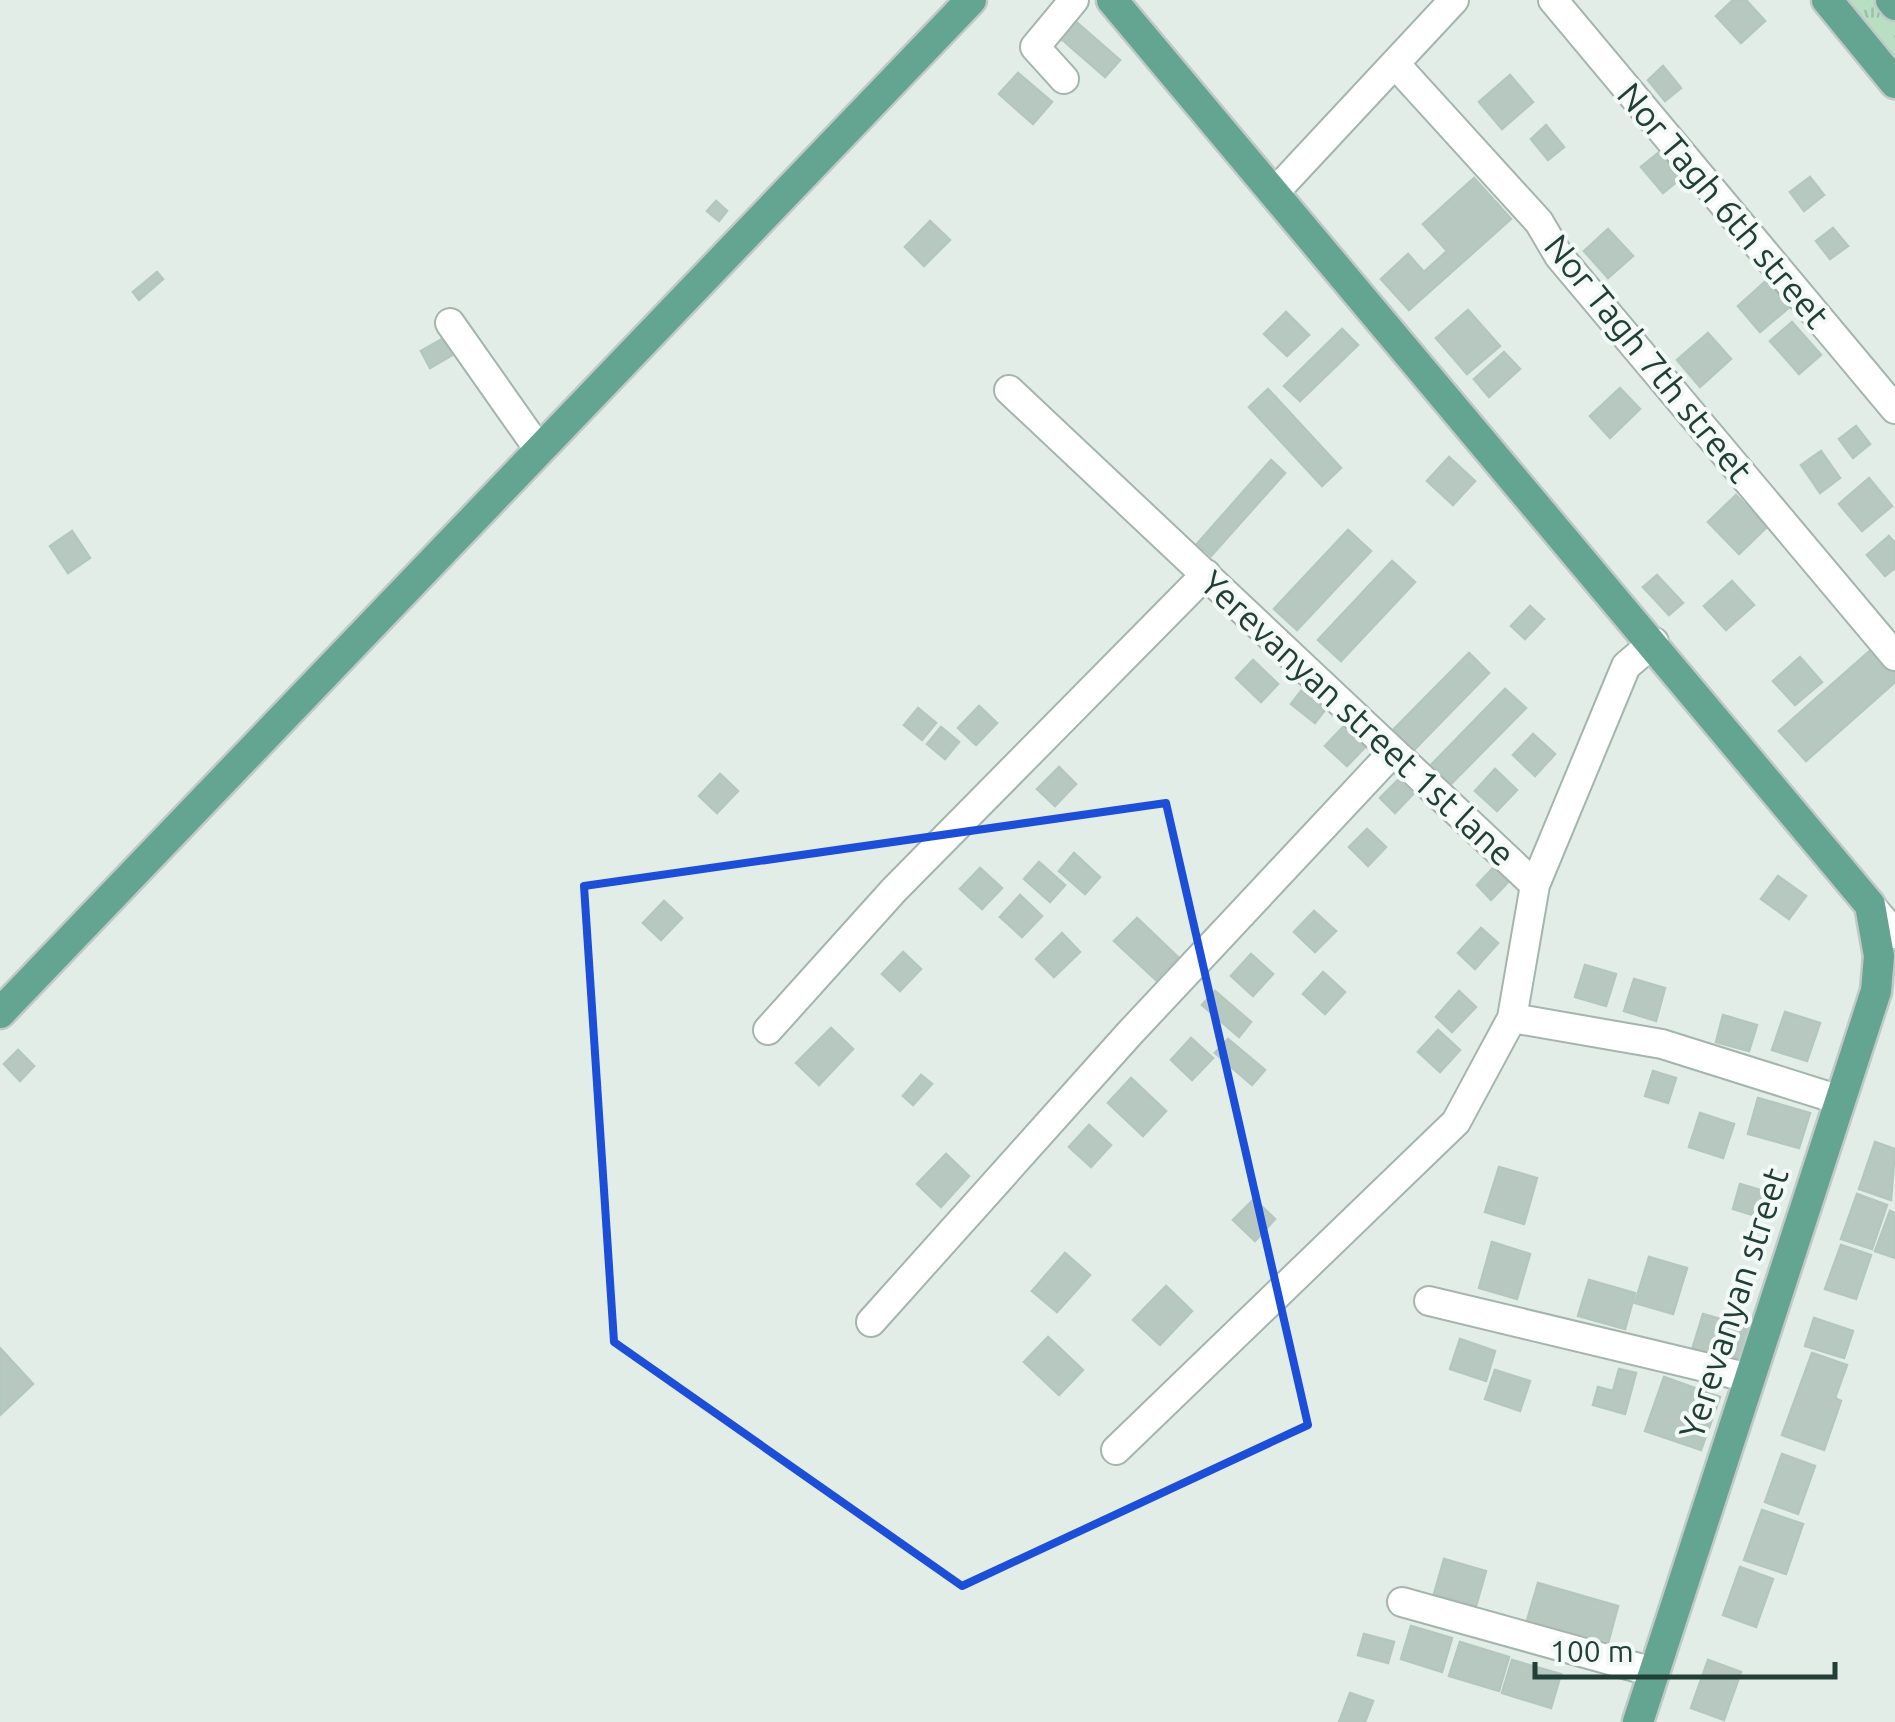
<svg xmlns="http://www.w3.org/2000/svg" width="1895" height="1722" viewBox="0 0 1895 1722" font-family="Ubuntu,sans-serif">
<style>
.grass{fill:url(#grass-tufts)}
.building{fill:#b7c8c0;stroke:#b4c7be;stroke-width:2.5}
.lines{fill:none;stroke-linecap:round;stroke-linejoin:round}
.minor-casing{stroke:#a4b5ae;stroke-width:32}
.major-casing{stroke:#c1c9c7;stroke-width:35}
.minor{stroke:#fff;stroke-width:28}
.major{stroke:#64a592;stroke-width:30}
.marked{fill:none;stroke:#1d4ed8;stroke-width:8;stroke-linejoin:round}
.labels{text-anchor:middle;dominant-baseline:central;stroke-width:8;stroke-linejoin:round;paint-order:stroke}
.street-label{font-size:35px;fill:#213f36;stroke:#f3f9f6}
</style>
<defs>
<pattern id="grass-tufts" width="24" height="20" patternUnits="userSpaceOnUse" patternTransform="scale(2.5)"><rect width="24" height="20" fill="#b9dfc2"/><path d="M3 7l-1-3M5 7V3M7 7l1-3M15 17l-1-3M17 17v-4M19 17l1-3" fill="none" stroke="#9fc0a7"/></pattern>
</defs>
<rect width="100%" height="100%" fill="#e2ede7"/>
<!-- grass -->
<path class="grass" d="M1844 0H1877L1895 22V63Z"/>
<!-- building -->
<path class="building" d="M1733 0H1746L1765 21 1741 43 1716 16Z
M1074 20 1120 60 1105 77 1059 37Z
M1663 66 1681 88 1665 101 1648 80Z
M1018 73 1052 102 1033 124 999 94Z
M1510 75 1533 102 1502 129 1479 102Z
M1546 125 1564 147 1548 160 1531 139Z
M1663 149 1685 175 1663 193 1641 167Z
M1810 177 1824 195 1804 211 1790 192Z
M1474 178 1511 219 1409 310 1381 279 1408 254 1424 272 1447 251 1423 224Z
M716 201 727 211 719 221 707 211Z
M930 221 950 240 924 266 905 247Z
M1833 228 1848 246 1830 259 1816 241Z
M1608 229 1633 256 1608 278 1584 251Z
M157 272 163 279 139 300 133 292Z
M1769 278 1792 305 1760 332 1738 306Z
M1468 310 1500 346 1467 374 1436 338Z
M1286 312 1309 335 1287 356 1264 334Z
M1792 322 1821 355 1799 374 1770 341Z
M1342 329 1358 345 1300 401 1284 386Z
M1708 333 1731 359 1700 387 1677 360Z
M444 338 454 354 430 368 421 351Z
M1504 352 1520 369 1489 397 1474 379Z
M1620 388 1640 409 1610 438 1590 416Z
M1268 389 1341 468 1322 486 1249 407Z
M1856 426 1870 444 1853 458 1839 439Z
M1821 451 1840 478 1820 493 1801 465Z
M1449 457 1475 481 1453 505 1427 481Z
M1271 460 1285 473 1211 556 1197 544Z
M1869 478 1892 506 1862 531 1839 504Z
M1736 495 1767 527 1739 554 1708 522Z
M1348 530 1371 551 1297 630 1274 609Z
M72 531 90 558 68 573 50 546Z
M1889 536 1895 543V568L1885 576 1867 555Z
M1392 561 1415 582 1341 661 1318 640Z
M1657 575 1683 603 1669 615 1643 587Z
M1732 581 1754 605 1726 630 1704 606Z
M1530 606 1544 619 1525 639 1511 626Z
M1873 648 1895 673V682L1806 761 1779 731Z
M1469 653 1489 673 1412 752 1391 732Z
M1800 657 1822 682 1795 705 1773 681Z
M1253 660 1278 684 1261 702 1236 678Z
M1505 689 1526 708 1448 787 1428 768Z
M1301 691 1325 710 1315 723 1291 704Z
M979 706 997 723 976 745 958 728Z
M918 708 936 723 922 740 904 725Z
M1345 725 1367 745 1347 766 1325 746Z
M941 727 959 742 945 759 927 744Z
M1533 734 1555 754 1535 776 1513 755Z
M1059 767 1076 784 1055 806 1037 789Z
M1495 769 1517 790 1497 811 1475 791Z
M720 774 738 791 717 813 699 796Z
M1398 780 1413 794 1395 813 1380 798Z
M1367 829 1386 847 1368 866 1349 847Z
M1074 853 1100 877 1085 894 1059 871Z
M1039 862 1065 885 1050 902 1024 879Z
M1494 867 1509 881 1491 900 1477 885Z
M980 868 1002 888 982 909 960 889Z
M1778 876 1806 896 1789 919 1761 899Z
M1020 895 1042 916 1022 937 1000 917Z
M664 901 682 918 661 940 643 923Z
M1314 911 1336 931 1315 952 1294 932Z
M1137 918 1178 957 1156 980 1114 941Z
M1481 928 1498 943 1475 969 1458 953Z
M1062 933 1080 952 1054 977 1036 959Z
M903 952 921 969 900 991 882 974Z
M1251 954 1273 974 1253 996 1231 976Z
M1585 965 1616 974 1606 1006 1575 997Z
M1323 972 1345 992 1325 1014 1303 994Z
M1634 979 1665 988 1656 1021 1624 1011Z
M1215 991 1251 1022 1239 1037 1202 1005Z
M1459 991 1476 1007 1452 1032 1436 1017Z
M1785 1012 1820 1023 1807 1061 1772 1050Z
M1723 1015 1757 1025 1749 1051 1716 1042Z
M831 1028 853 1049 819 1085 796 1063Z
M1438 1030 1460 1050 1440 1072 1418 1052Z
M1191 1038 1213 1058 1192 1080 1171 1060Z
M1228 1039 1265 1070 1252 1085 1215 1053Z
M18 1050 34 1066 20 1081 4 1064Z
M1653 1071 1676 1078 1668 1103 1645 1096Z
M921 1075 932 1084 913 1105 903 1096Z
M1131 1078 1166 1111 1143 1136 1108 1103Z
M1758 1098 1810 1113 1799 1148 1748 1134Z
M1700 1113 1734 1124 1723 1158 1689 1147Z
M1089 1125 1111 1145 1091 1167 1069 1147Z
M1875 1142 1895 1149 1891 1200 1859 1189Z
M946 1154 969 1176 941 1207 917 1184Z
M1499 1167 1537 1178 1524 1224 1485 1212Z
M1740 1184 1764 1191 1756 1216 1733 1209Z
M1857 1194 1887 1205 1872 1249 1841 1239Z
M1254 1199 1275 1219 1255 1241 1233 1220Z
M1890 1211 1895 1213V1258L1875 1251Z
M1492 1242 1530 1254 1517 1299 1479 1288Z
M1841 1245 1871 1255 1856 1299 1825 1289Z
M1065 1253 1090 1275 1057 1312 1032 1291Z
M1649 1257 1687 1268 1673 1314 1635 1303Z
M1589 1280 1635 1293 1625 1329 1578 1316Z
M1166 1286 1192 1311 1160 1345 1133 1320Z
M1703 1314 1749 1327 1739 1364 1692 1350Z
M1814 1318 1853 1331 1844 1358 1805 1346Z
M1048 1337 1083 1370 1059 1395 1024 1362Z
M1460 1339 1495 1351 1486 1381 1450 1369Z
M0 1348 33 1384 0 1415Z
M1812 1353 1847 1365 1835 1398 1841 1401 1824 1450 1782 1435Z
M1619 1369 1636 1373 1625 1414 1593 1405 1598 1387 1613 1391Z
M1495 1370 1530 1381 1520 1411 1485 1399Z
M1664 1377 1720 1397 1701 1450 1645 1431Z
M1782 1454 1815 1466 1798 1514 1765 1502Z
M1762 1510 1803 1524 1786 1574 1744 1560Z
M1444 1559 1486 1571 1476 1606 1434 1594Z
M1740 1567 1773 1579 1756 1627 1723 1615Z
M1538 1583 1618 1606 1607 1647 1526 1624Z
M1411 1626 1452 1638 1442 1672 1401 1659Z
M1364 1634 1394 1642 1388 1663 1358 1655Z
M1460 1642 1509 1657 1499 1691 1449 1676Z
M1512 1660 1561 1674 1551 1708 1502 1693Z
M1708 1660 1741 1672 1724 1720 1691 1708Z
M1350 1693 1373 1701 1365 1722H1339Z"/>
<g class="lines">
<defs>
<path id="minor" d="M1553 0 1895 409
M1397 66 1539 222 1559 256 1895 656
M1064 79 1035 47 1074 0
M1274 193 1454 0
M450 323 540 451
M1009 390 1535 885
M1870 905 1895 934
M1512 1018 1662 1044 1840 1100
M768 1030 894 890 1206 574
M1429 1301 1746 1377
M871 1322 1129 1034 1393 752
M1116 1450 1456 1122 1512 1018 1535 885 1626 666 1654 642
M1402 1602 1653 1672"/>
<path id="major" d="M1112 0 1870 905 1879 956 1876 991 1638 1722
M1827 0 1895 83
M1891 0 1895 5
M0 1013 971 0"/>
</defs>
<!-- minor casing -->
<use href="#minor" class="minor-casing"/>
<!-- major casing -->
<use href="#major" class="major-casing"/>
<!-- minor -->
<use href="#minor" class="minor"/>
<!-- major -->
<use href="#major" class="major"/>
</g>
<!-- marked area -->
<path class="marked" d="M1166 803 1308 1425 962 1586 614 1342 584 886Z"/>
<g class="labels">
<!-- street labels -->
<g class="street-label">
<text transform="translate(1724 205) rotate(50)">Nor Tagh 6th street</text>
<text transform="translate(1649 358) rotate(51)">Nor Tagh 7th street</text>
<text transform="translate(1358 718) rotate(43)">Yerevanyan street 1st lane</text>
<text transform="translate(1733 1303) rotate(-72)">Yerevanyan street</text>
</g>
</g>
<!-- scale -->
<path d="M1535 1662v15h300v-15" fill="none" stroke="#213f36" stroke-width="5"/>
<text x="1550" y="1662" font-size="30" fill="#213f36" stroke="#f3f9f6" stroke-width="8" paint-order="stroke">100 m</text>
</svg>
